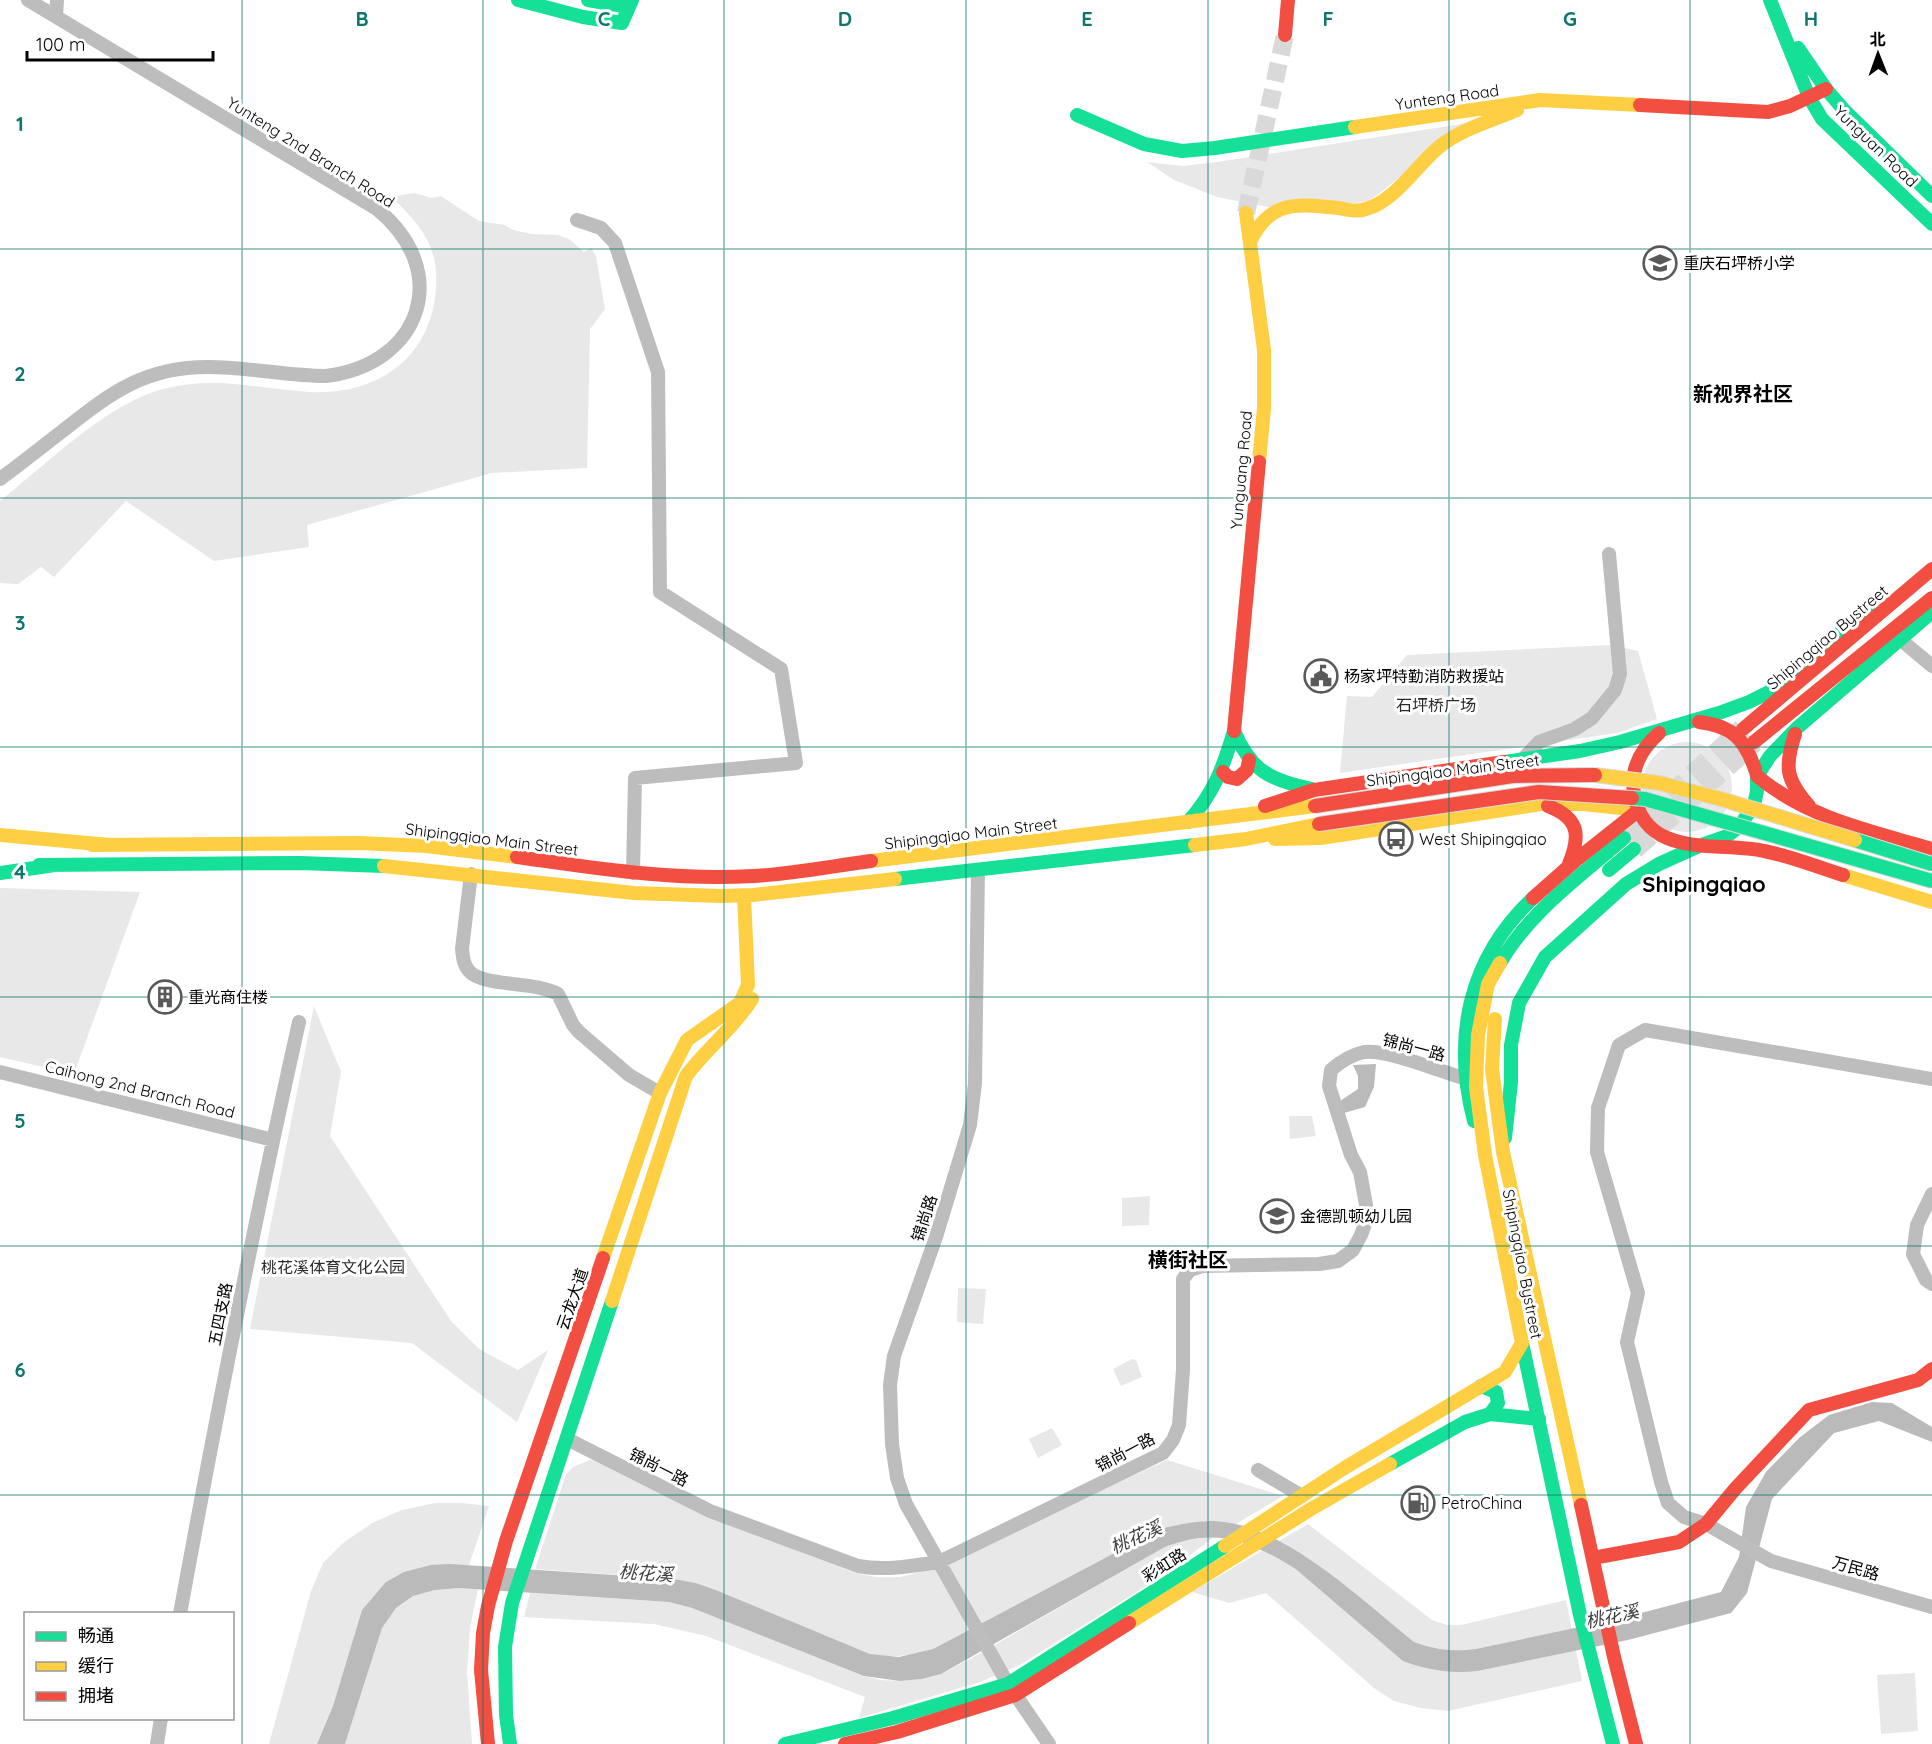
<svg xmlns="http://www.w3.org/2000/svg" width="1932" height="1744" viewBox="0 0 1932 1744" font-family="Quicksand,'Noto Sans SC',sans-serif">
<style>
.green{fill:#e8e8e8}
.water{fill:#bababa}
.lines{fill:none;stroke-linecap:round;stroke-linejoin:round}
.secondary-tunnel{stroke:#d9d9d9;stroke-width:18;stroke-dasharray:18 9;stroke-linecap:butt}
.primary-tunnel{stroke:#d9d9d9;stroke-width:21;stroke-dasharray:21 10;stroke-linecap:butt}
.street{stroke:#bdbdbd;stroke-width:14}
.fast{stroke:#16e098;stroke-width:14}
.slow{stroke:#ffcf43;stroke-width:14}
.jam{stroke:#f24e42;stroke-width:14}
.fast-bridge-casing{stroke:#dbdbdb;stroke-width:16;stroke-linecap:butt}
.slow-bridge-casing{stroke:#dbdbdb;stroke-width:16;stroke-linecap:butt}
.jam-bridge-casing{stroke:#dbdbdb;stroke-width:16;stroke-linecap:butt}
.fast-bridge{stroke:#16e098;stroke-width:14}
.slow-bridge{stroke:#ffcf43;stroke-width:14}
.jam-bridge{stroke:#f24e42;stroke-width:14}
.grid{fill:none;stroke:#0f766e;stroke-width:1.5;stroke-opacity:0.55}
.labels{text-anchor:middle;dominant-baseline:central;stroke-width:6;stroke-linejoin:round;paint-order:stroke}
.street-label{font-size:16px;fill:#000;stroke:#fff}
.poi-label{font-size:16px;fill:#000;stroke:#fff;text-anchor:start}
.park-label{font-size:16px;fill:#2c2c2c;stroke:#fff}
.water-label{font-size:18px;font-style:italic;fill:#3d3d3d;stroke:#fff}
.quarter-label{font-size:20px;font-weight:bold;fill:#000;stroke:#fff}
.district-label{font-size:22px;font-weight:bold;fill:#000;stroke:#fff}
.grid-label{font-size:20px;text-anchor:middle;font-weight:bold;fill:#0f766e;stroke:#fff;stroke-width:6;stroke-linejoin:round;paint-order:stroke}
</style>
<rect width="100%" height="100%" fill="#fff"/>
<!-- green -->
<path class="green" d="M1468 123 1377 195 1368 201 1356 203 1268 207 1217 197 1174 180 1147 162 1183 166 1217 162Z
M414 193 432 198 441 196 479 221 505 225 513 230 532 234 558 235 569 239 584 252 591 248 596 256 605 309 590 329 587 468 492 473 307 525 309 547 214 561 126 501 54 577 41 567 18 584 0 583V501C44 466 103 408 156 391 176 385 201 382 223 383 252 385 280 390 309 392 370 395 422 366 434 304 443 254 426 229 391 197Z
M1611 645 1638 651 1657 719 1617 733 1340 773 1347 696 1372 697 1407 655Z
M1642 787a45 45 0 1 1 90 0a45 45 0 1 1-90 0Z
M0 888 140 892 74 1074 0 1057Z
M314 1006 341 1072 330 1136 451 1321 479 1349 518 1370 548 1350 517 1422 412 1343 250 1329Z
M1289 1116H1312L1316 1136 1290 1139Z
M1150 1196 1149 1225 1122 1226V1198Z
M958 1288 986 1289 983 1324 957 1322Z
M1132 1359 1136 1360 1142 1377 1121 1386 1113 1369Z
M1052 1428 1062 1445 1038 1458 1029 1439Z
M590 1460 599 1461 708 1516 855 1573 876 1577H900L920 1572 960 1556 1167 1460 1283 1496 1236 1524C1210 1518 1185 1523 1160 1529L933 1649C911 1656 893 1658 870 1654L696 1583 674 1579 535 1569 566 1474 573 1467Z
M435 1503H462L489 1506 469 1565H431L362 1610 333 1706 317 1744H269L311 1591 323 1563 343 1543 372 1523 402 1510Z
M1308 1524 1432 1620 1447 1625H1461L1566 1600 1582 1681 1448 1711 1421 1708 1394 1701 1374 1688 1266 1593 1229 1603 1192 1592Z
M1215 1536 1167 1573 1018 1666 980 1682 859 1718 865 1697 706 1636 654 1624 524 1617 530 1593 669 1602 692 1608 864 1676 881 1680 900 1681 922 1679 941 1674 970 1659 1165 1547 1179 1541Z
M459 1588 478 1589 470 1628 467 1672 472 1744H345L382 1628 396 1608 413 1596 435 1590Z
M1915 1673 1918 1731 1881 1734 1877 1675Z"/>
<!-- water -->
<path class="water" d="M1376 1064 1374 1087 1365 1107 1344 1113 1340 1101 1358 1089V1076L1353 1065Z
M1872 1402 1892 1403 1932 1427V1442L1879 1421 1834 1433 1772 1499 1747 1593 1731 1613 1628 1640 1477 1671C1451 1674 1427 1670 1403 1661L1297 1570C1253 1542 1217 1526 1165 1547L941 1674 922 1679 900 1681 864 1676 692 1608 669 1602 459 1588 435 1590 413 1596 396 1608 382 1628 345 1744H317L333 1706 362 1610 386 1582 404 1572 431 1565 450 1564 674 1579 696 1583 718 1591 870 1654 899 1657 933 1649 1160 1529C1181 1524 1203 1519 1224 1522 1288 1529 1364 1602 1414 1642 1435 1650 1454 1652 1476 1649L1622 1618 1721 1592 1739 1557 1746 1507 1766 1472 1799 1438 1829 1415Z"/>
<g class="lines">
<!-- secondary-tunnel -->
<path class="secondary-tunnel" d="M1246 213 1285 35"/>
<!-- primary-tunnel -->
<path class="primary-tunnel" d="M1624 838 1743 729
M1634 849 1754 742"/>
<!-- street -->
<path class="street" d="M56 16 57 0
M577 220 601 228 615 243 658 372 660 592 781 669 796 763 635 778 633 873
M0 479C22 463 43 446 65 429 112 392 145 367 208 367 248 367 287 376 326 376 422 364 453 271 377 209L28 0
M1901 640 1932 666
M1522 760 1539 742 1575 729 1592 718 1615 690 1620 674 1609 554
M978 870 975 1083 970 1125 936 1237 894 1356 890 1385 892 1444 897 1478 906 1504 1008 1684 1049 1744
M471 874 462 949C463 957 463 964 469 971 483 987 535 981 558 994L573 1025 579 1032 629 1075 660 1093
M0 1072 273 1140
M1932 1079 1645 1030 1619 1045 1598 1108 1597 1152 1638 1293 1627 1342 1661 1482 1668 1503 1684 1517 1706 1524 1771 1561 1932 1607
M1932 1194 1917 1225 1913 1254 1926 1280 1932 1284
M567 1439 710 1511 858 1566C886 1571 911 1566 939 1562L1163 1453 1173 1440 1179 1425 1183 1370V1279L1190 1270 1202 1266 1319 1264 1338 1261 1353 1250 1361 1235 1368 1216 1360 1172 1351 1155 1329 1086 1331 1070C1341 1061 1351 1055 1364 1052 1388 1049 1441 1072 1466 1079
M1258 1470 1302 1496
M180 1614C216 1416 255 1219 299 1022
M157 1744 161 1718"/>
<!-- fast -->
<path class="fast" d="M518 0 583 17 622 23 632 0
M588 0 629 7
M1770 0 1809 97 1822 119 1932 224
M1798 48 1826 89 1844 110 1932 196
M1077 115 1144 144 1182 151 1215 148 1355 127
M1504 762 1580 751 1620 742 1719 713 1749 702 1769 692 1870 608
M1757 776 1770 756 1797 728 1932 612
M1188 822C1214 793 1223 768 1234 731 1251 771 1270 780 1312 789
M39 865 300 863 384 866
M1609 870 1634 849
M0 873 55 865
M895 879 1195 845
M1500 963C1529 912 1581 876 1624 838
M1474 1121C1452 1037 1469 958 1533 898
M1505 1138 1511 1082V1045L1519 1003 1545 957 1626 884 1659 864 1701 845 1727 836 1739 827 1754 805 1757 791V776L1755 769
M1522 1343 1580 1615 1613 1744
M1481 1386 1496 1392 1498 1403 1490 1414
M1390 1464 1465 1422 1490 1414 1539 1419
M510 1744 506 1715 505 1647 512 1603 612 1301
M785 1744 893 1718 1008 1684 1225 1546"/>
<!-- slow -->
<path class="slow" d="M1355 127 1540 100 1640 105
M1246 213 1264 350V408L1259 462
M1250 242C1270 199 1298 204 1339 208 1348 210 1357 212 1366 209 1394 202 1417 165 1439 147 1461 129 1491 121 1517 110
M0 835 109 845
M1275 839 1321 838 1541 804H1584L1639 810
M92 845 359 843 426 846 517 857
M1195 845 1246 839 1319 824
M871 861 1315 806
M384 866 634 893 720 896 753 895 895 879
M1843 875 1932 902
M1500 963 1488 984 1478 1035 1476 1087 1485 1155 1522 1343
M1495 1019 1492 1069 1503 1152 1581 1505
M603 1258 660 1093 687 1040 740 1003 748 985 744 896
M612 1301 686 1076C706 1049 734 1028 752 999
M1225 1546 1346 1467 1505 1372 1522 1343
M1129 1623 1311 1509 1390 1464"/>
<!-- jam -->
<path class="jam" d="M1285 35 1288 0
M1640 105 1768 112 1790 106 1826 89
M1699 722C1732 726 1744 738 1755 769
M1743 729 1932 569
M1234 731 1259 462
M1659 733C1641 749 1630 768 1634 793 1644 860 1718 841 1764 851 1791 856 1817 867 1843 875
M1795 734C1784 767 1786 780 1809 806
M1754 742 1932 598
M1223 772 1228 777 1237 779 1247 770 1249 760
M1757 776C1807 818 1870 831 1932 849
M1265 806 1314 790 1504 762
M1548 806C1579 818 1581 835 1569 864
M517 857C595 868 674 881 753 876 792 874 832 866 871 861
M1533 898 1576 860 1639 810
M1581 1505 1614 1657 1636 1744
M1593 1558 1679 1542 1706 1524 1735 1489 1809 1410 1918 1380 1932 1369
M488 1744 481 1670 483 1633 488 1606 506 1541 603 1258
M845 1744 897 1732 1015 1695 1129 1623"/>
<defs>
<path id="fast-bridge" d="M1632 798 1645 799 1932 881
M1855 840 1932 864"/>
<path id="slow-bridge" d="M1595 775 1659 783 1721 799 1855 840"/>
<path id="jam-bridge" d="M1315 806 1513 776 1595 775
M1319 824 1539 792 1632 798"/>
</defs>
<!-- fast-bridge casing -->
<use href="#fast-bridge" class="fast-bridge-casing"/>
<!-- slow-bridge casing -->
<use href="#slow-bridge" class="slow-bridge-casing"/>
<!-- jam-bridge casing -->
<use href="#jam-bridge" class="jam-bridge-casing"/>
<!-- fast-bridge -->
<use href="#fast-bridge" class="fast-bridge"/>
<!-- slow-bridge -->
<use href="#slow-bridge" class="slow-bridge"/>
<!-- jam-bridge -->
<use href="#jam-bridge" class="jam-bridge"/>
</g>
<!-- grid -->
<path class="grid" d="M242 0V1744M483 0V1744M724 0V1744M966 0V1744M1208 0V1744M1449 0V1744M1690 0V1744M0 249H1932M0 498H1932M0 747H1932M0 997H1932M0 1246H1932M0 1495H1932"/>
<!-- icons -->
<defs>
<symbol id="school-ring" viewBox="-11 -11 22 22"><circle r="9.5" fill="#fff" stroke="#595959" stroke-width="1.5"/><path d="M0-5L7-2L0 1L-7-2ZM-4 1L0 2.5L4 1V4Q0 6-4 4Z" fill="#595959"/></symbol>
<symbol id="civic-ring" viewBox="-11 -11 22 22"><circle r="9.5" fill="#fff" stroke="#595959" stroke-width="1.5"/><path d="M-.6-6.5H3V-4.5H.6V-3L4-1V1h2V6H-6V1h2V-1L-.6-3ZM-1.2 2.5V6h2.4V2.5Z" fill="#595959"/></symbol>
<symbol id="bus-ring" viewBox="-11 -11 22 22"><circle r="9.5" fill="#fff" stroke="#595959" stroke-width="1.5"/><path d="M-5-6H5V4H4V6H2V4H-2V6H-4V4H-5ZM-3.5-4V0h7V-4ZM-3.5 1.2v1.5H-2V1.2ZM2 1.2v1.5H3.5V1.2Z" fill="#595959"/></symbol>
<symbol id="building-ring" viewBox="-11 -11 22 22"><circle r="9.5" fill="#fff" stroke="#595959" stroke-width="1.5"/><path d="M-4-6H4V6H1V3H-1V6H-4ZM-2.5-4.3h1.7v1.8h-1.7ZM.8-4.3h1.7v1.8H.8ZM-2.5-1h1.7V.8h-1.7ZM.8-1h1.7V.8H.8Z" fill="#595959"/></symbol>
<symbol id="fuel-ring" viewBox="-11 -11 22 22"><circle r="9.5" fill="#fff" stroke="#595959" stroke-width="1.5"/><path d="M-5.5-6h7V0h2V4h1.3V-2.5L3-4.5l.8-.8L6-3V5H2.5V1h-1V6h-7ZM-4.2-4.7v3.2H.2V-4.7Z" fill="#595959"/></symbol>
</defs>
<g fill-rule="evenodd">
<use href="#school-ring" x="1641" y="244" width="38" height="38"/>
<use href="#civic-ring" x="1302" y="657" width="38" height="38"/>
<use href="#bus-ring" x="1377" y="820" width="38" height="38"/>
<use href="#building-ring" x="146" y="978" width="38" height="38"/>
<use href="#school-ring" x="1258" y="1197" width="38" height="38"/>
<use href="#fuel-ring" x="1399" y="1484" width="38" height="38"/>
</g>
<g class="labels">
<!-- street labels -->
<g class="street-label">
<text transform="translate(1447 97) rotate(-8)">Yunteng Road</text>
<text transform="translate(1876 146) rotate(44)">Yunguan Road</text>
<text transform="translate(311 152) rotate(32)">Yunteng 2nd Branch Road</text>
<text transform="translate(1241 470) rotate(-85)">Yunguang Road</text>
<text transform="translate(1827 637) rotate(-40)">Shipingqiao Bystreet</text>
<text transform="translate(1453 770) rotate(-7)">Shipingqiao Main Street</text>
<text transform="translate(971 833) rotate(-7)">Shipingqiao Main Street</text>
<text transform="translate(492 839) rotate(7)">Shipingqiao Main Street</text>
<text transform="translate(1414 1047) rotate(15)">锦尚一路</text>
<text transform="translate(140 1089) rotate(14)">Caihong 2nd Branch Road</text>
<text transform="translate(924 1218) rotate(-72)">锦尚路</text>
<text transform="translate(1523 1264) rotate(79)">Shipingqiao Bystreet</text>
<text transform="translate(572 1299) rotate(-71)">云龙大道</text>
<text transform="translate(220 1314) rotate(-79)">五四支路</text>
<text transform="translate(1125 1452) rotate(-28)">锦尚一路</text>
<text transform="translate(659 1467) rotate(27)">锦尚一路</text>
<text transform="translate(1164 1565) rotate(-32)">彩虹路</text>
<text transform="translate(1856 1568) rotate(16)">万民路</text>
</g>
<!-- poi labels -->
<g class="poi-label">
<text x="1683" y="263">重庆石坪桥小学</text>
<text x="1344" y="676">杨家坪特勤消防救援站</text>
<text x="1419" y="839">West Shipingqiao</text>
<text x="188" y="997">重光商住楼</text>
<text x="1300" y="1216">金德凯顿幼儿园</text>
<text x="1441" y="1503">PetroChina</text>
</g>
<!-- park labels -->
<g class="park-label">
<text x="1436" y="705">石坪桥广场</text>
<text x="333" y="1267">桃花溪体育文化公园</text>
</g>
<!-- water labels -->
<g class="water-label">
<text transform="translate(1136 1537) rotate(-24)">桃花溪</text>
<text transform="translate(646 1573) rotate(4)">桃花溪</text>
<text transform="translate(1612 1616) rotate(-12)">桃花溪</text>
</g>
<!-- quarter labels -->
<g class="quarter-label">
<text x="1743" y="393">新视界社区</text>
<text x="1188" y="1259">横街社区</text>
</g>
<!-- district labels -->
<g class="district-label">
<text x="1704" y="884">Shipingqiao</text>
</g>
</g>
<g class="grid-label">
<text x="362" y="26">B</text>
<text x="604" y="26">C</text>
<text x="845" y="26">D</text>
<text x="1087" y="26">E</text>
<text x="1328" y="26">F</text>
<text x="1570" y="26">G</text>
<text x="1811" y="26">H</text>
<text x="20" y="131">1</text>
<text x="20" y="381">2</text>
<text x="20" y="630">3</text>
<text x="20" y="879">4</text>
<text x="20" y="1128">5</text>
<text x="20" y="1377">6</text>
</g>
<!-- legend -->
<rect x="24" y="1612" width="210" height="108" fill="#ffffff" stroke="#999999" stroke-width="1.5"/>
<rect x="36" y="1632" width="30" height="9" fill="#16e098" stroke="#999999" stroke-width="1.5"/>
<text x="78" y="1642" font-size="18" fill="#000000">畅通</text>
<rect x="36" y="1662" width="30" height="9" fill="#ffcf43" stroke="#999999" stroke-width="1.5"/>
<text x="78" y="1672" font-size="18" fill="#000000">缓行</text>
<rect x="36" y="1692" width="30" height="9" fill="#f24e42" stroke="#999999" stroke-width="1.5"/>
<text x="78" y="1702" font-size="18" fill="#000000">拥堵</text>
<!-- north arrow -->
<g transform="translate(1878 54) rotate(359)" stroke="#ffffff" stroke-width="4.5" paint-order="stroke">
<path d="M0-4.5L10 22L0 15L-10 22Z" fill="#000000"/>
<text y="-9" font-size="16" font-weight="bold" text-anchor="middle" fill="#000000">北</text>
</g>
<!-- scale -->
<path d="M27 51v9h186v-9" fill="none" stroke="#000000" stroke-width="3"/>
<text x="36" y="51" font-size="18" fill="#000000" stroke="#ffffff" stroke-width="4.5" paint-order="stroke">100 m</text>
</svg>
